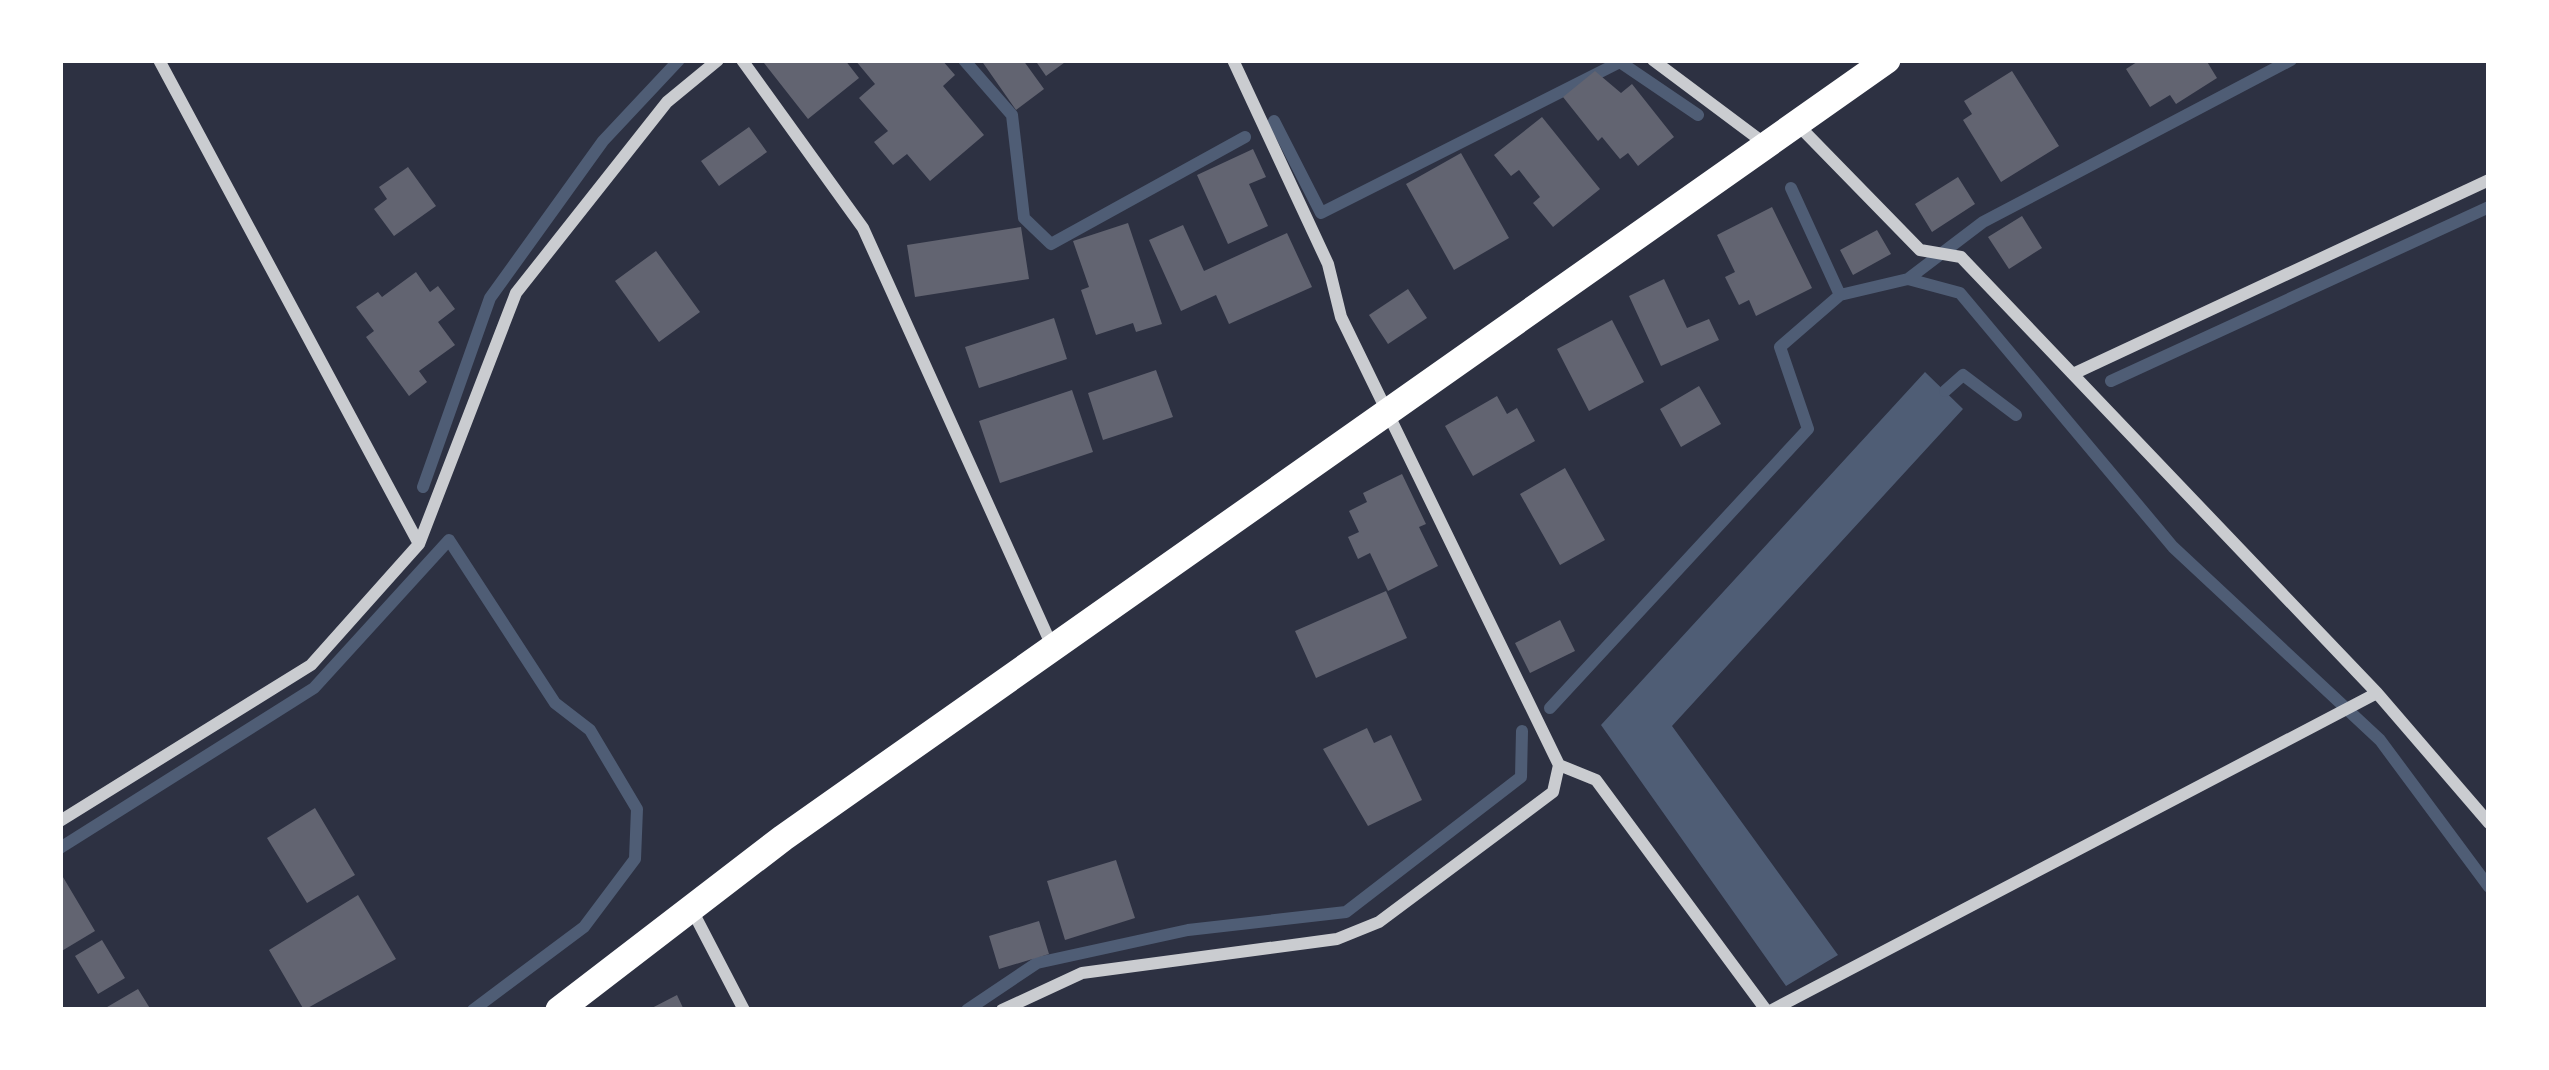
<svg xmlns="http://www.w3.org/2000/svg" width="2549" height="1070" viewBox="0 0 2549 1070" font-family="'IBM Plex Sans',sans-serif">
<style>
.water{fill:#4f5d75}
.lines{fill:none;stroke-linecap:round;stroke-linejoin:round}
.stream{stroke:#4f5d75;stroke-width:12}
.building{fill:#626471}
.minor{stroke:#caccd0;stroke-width:12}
.primary{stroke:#fff;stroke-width:27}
</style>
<rect width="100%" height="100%" fill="#2d3142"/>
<!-- water -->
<path class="water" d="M1925 372 1963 409 1672 726 1838 955 1786 986 1601 725Z"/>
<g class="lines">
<!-- stream -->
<path class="stream" d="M964 60 1012 115 1024 218 1051 244 1245 137
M1617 60 1698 115
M1274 121 1321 213 1620 62
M1791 188 1840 295
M1908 279 1960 293 2173 547 2380 740 2489 887
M2111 381 2489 207
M1945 391 1963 375 2016 415
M423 487 490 298 603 141 679 60
M1550 708 1808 429 1780 347 1840 295 1908 279 1983 222 2291 60
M60 848 314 688 449 540 555 703 590 730 637 809 635 859 584 927 473 1010
M967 1010 1037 963 1188 930 1346 912 1521 777 1522 731"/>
</g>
<!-- building -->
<path class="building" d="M768 60H845L859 78 808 119 764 63Z
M855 60H942L955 75 943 86 984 135 930 181 907 154 893 165 874 142 888 131 859 98 875 84Z
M981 60H1023L1044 89 1016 110Z
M1035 60H1068L1046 76Z
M2140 60H2206L2217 78 2176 104 2170 95 2150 107 2126 69Z
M1595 71 1621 93 1632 84 1674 137 1638 166 1628 153 1620 159 1602 137 1598 141 1563 97Z
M2012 71 2059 146 2001 182 1963 120 1972 114 1964 101Z
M1542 117 1600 189 1553 227 1533 203 1540 197 1519 170 1511 176 1494 155Z
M749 127 767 152 719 186 701 161Z
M1253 149 1266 177 1249 184 1268 226 1228 244 1197 175Z
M1461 153 1509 238 1454 270 1406 184Z
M408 167 436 206 394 236 374 209 387 199 379 187Z
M1958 177 1975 204 1932 232 1915 204Z
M1772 207 1812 288 1756 316 1749 300 1739 305 1725 277 1735 272 1717 235Z
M2022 216 2042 248 2009 269 1988 237Z
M1128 223 1162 324 1136 332 1133 323 1096 335 1081 290 1089 287 1073 241Z
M1183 225 1204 271 1287 233 1312 287 1229 324 1216 295 1181 311 1149 240Z
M1021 227 1029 279 915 297 907 245Z
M1877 230 1891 254 1853 275 1840 250Z
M656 251 700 312 659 342 615 281Z
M416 272 430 292 438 286 455 309 438 322 455 345 419 371 427 382 409 396 366 337 374 331 356 307 378 292 382 297Z
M1664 279 1687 328 1709 319 1719 340 1661 366 1629 296Z
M1408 289 1427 318 1388 344 1369 315Z
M1054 318 1067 359 979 388 965 347Z
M1612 320 1644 382 1589 411 1557 349Z
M1156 370 1173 417 1103 440 1088 393Z
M1699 386 1721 424 1681 447 1660 409Z
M1072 390 1093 452 1000 483 979 421Z
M1497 396 1507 414 1517 408 1535 441 1473 476 1445 426Z
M1565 468 1605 540 1560 565 1520 494Z
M1402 474 1426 524 1419 527 1438 566 1388 591 1370 553 1358 559 1348 537 1359 532 1349 511 1367 502 1363 493Z
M1386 591 1407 638 1316 678 1295 631Z
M1560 620 1575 651 1530 673 1515 643Z
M1367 728 1374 743 1391 735 1422 800 1368 826 1323 749Z
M315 808 355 875 307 903 267 838Z
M1116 860 1135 918 1065 940 1047 881Z
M60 872 95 931 60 952Z
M358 895 396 959 304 1010 269 950Z
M1039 921 1049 954 999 969 989 936Z
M102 940 125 978 98 994 75 956Z
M138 989 151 1010H102Z
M677 995 684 1010H648Z"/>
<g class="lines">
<!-- minor -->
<path class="minor" d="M742 60 863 228 1052 646
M1653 60 1764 143
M1796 123 1920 250 1961 257 2377 693 2489 823
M2073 374 2489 180
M419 544 516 293 667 102 718 60
M1559 765 1596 780 1766 1010
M60 821 311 665 419 544 159 60
M692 910 744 1010
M1002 1010 1082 973 1337 939 1379 922 1553 792 1559 765 1341 317 1328 264 1233 60
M1772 1010 2377 693"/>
<!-- primary -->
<path class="primary" d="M559 1010 783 838 1887 60"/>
</g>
<!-- border -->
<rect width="2549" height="1070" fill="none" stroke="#ffffff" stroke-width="126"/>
</svg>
